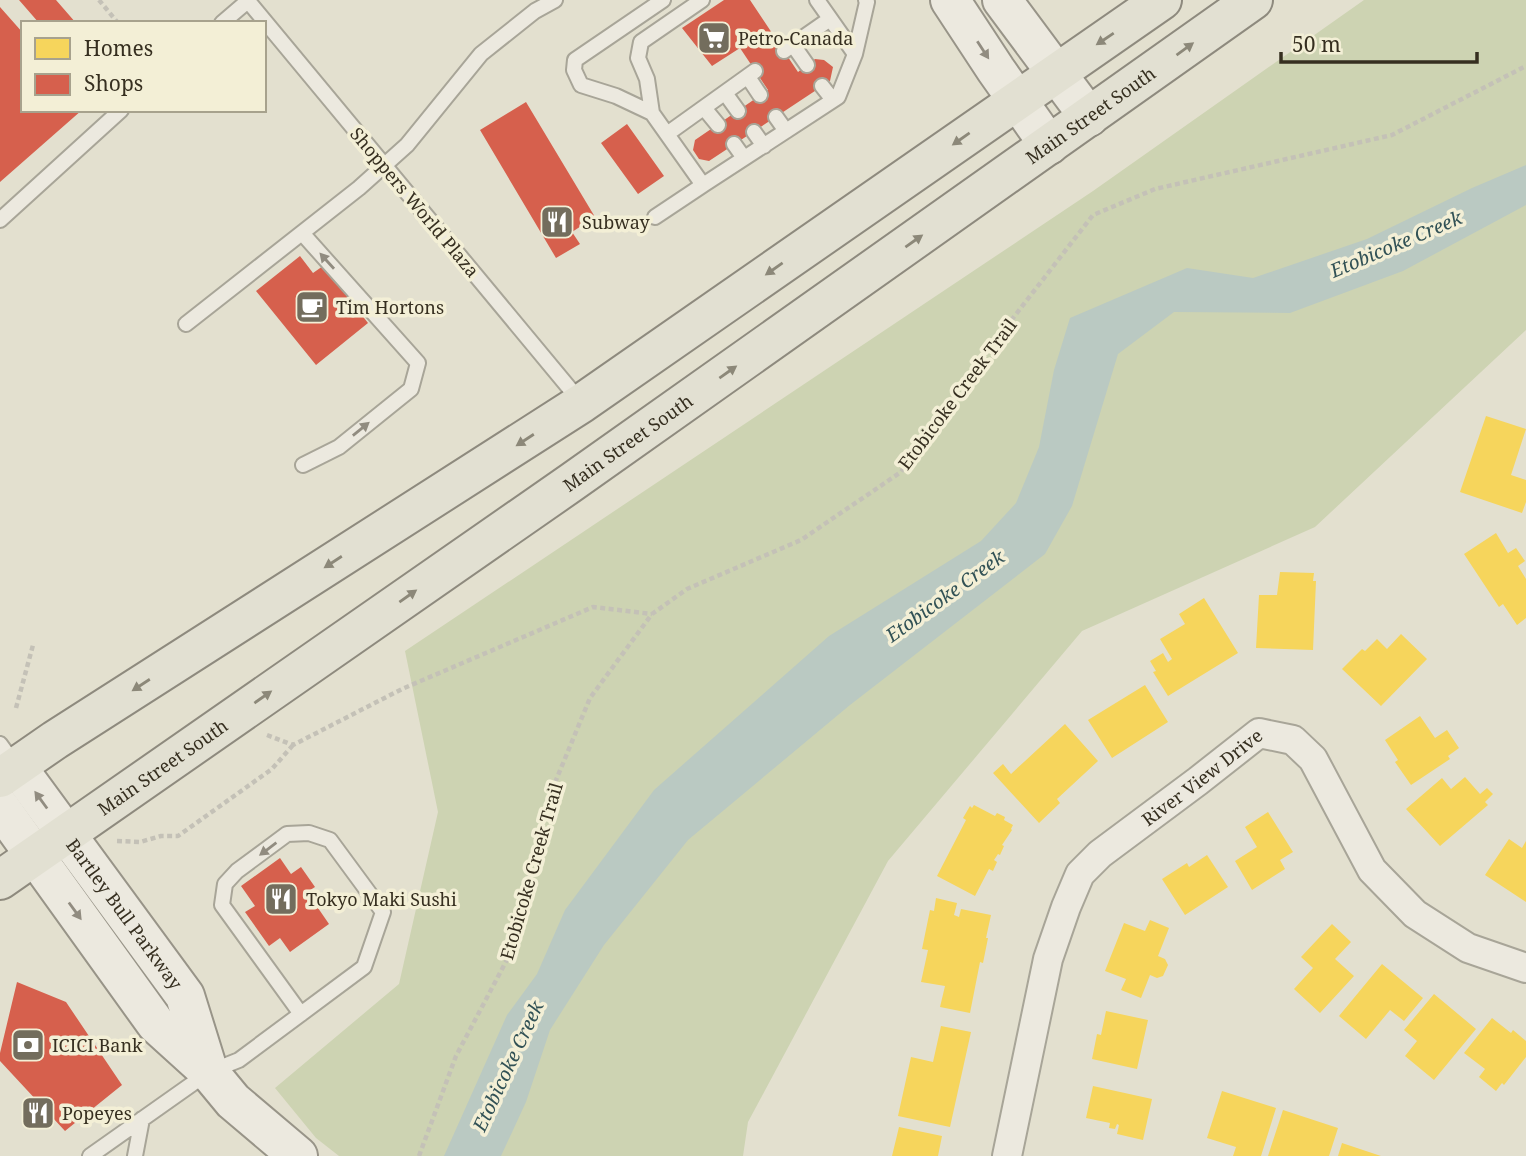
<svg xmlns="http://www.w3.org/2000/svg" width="1526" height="1156" viewBox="0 0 1526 1156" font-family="'Noto Serif',serif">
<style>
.green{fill:#cdd3b2}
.water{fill:#bac9c2}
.homes{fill:#f6d55c}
.shops{fill:#d6604d}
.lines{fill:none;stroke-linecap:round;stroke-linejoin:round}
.lane-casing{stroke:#a8a598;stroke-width:18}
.street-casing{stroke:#a8a598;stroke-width:32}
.secondary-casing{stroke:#989488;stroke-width:42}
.primary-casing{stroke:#8e8a7e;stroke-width:42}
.path{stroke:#c4c1b7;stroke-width:4.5;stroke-dasharray:5 3.5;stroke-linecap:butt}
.lane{stroke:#ece9df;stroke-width:14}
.street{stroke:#ece9df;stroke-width:28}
.secondary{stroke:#ece9df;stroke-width:38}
.primary{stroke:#e2e0d2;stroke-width:38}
.oneway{fill:#8c8879}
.oneway2{fill:#918c80}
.labels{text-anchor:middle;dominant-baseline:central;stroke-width:7;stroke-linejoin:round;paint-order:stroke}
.poi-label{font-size:18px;fill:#362f20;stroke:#f3efd6;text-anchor:start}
.street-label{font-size:18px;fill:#362f20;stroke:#f3efd6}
.water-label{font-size:19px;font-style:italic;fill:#315155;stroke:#f3efd6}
</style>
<rect width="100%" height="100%" fill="#e3e0cf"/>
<!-- green -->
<path class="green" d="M1364 0H1526V330L1315 527 1082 631 888 861 748 1122 743 1156H339L316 1138 275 1088 399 984 438 812 405 651 1093 191Z"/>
<!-- water -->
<path class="water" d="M1526 165V205L1403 271 1290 313 1174 312 1118 354 1072 506 1045 554 850 705 688 840 604 945 550 1030 526 1102 501 1156H444L507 1015 537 974 565 910 654 790 829 636 981 541 1016 503 1039 447 1054 370 1070 318 1187 268 1253 278 1367 239 1472 188Z"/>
<!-- homes -->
<path class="homes" d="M1486 416 1526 429 1511 475 1526 480V502L1522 513 1460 492Z
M1496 533 1508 553 1516 548 1525 561 1518 566 1526 579V618L1517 625 1503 604 1499 607 1464 554Z
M1280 572 1314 573 1313 581H1316L1313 650 1256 648 1259 595H1277Z
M1204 598 1238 653 1168 696 1153 672 1156 671 1150 661 1163 653 1168 662 1172 659 1160 639 1185 624 1179 614Z
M1401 634 1427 659 1381 706 1342 669 1362 649 1365 651 1377 639 1387 649Z
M1145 685 1168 722 1112 758 1088 720Z
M1420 716 1435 738 1447 730 1459 748 1448 756 1450 759 1411 785 1395 762 1398 760 1385 740Z
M1065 724 1098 761 1057 799 1060 803 1039 823 993 773 1003 764 1011 774Z
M1465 777 1480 794 1487 788 1493 794 1485 802 1488 805 1440 846 1406 809 1442 778 1451 789Z
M974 805 995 816 997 813 1005 817 1004 820 1013 825 1011 829 1012 830 1002 845 1004 846 1000 855 998 854 994 860 997 862 993 871 989 869 975 896 937 876 966 820 963 818 970 806 972 808Z
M1268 812 1293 852 1280 860 1285 869 1252 890 1235 861 1257 847 1245 827Z
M1509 839 1522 848 1526 841V902L1485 875Z
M1207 855 1228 887 1185 915 1162 879 1187 863 1189 867Z
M936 898 957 903 954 915 959 917 961 909 991 915 986 938H988L983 963 980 962 970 1013 940 1007 945 986 921 982 928 950 922 949 930 910 934 911Z
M1150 920 1169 928 1158 956 1165 959 1168 965 1163 976 1157 978 1150 975 1141 998 1121 990 1126 979 1105 971 1124 923 1145 931Z
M1332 924 1351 942 1335 959 1354 976 1320 1013 1294 989 1313 968 1301 957Z
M1382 964 1423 998 1404 1021 1390 1010 1366 1039 1339 1016Z
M1434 994 1476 1029 1434 1080 1405 1056 1417 1041 1404 1030Z
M1106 1011 1148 1020 1137 1069 1092 1059 1097 1034 1101 1035Z
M1492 1018 1511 1033 1513 1030 1526 1041V1057L1504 1085 1502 1083 1496 1091 1479 1077 1485 1069 1464 1053Z
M941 1026 971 1032 950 1127 898 1116 911 1057 933 1062Z
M1093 1086 1152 1099 1143 1140 1117 1134 1119 1125 1117 1124 1115 1129 1109 1128 1110 1123 1086 1118Z
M1222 1091 1276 1108 1261 1156H1233L1236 1147 1207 1138Z
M1283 1110 1338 1128 1329 1156H1268Z
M899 1127 942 1136 938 1156H892Z
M1342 1143 1381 1156H1338Z"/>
<!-- shops -->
<path class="shops" d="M19 0H56L76 23H39Z
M724 0H750L798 72 815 59 824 60 833 67 830 81 709 161 699 159 693 150 695 140 768 90 740 48 712 66 682 28Z
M0 7 23 33V110H82L0 182Z
M526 102 595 217 572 232 580 244 556 258 480 130Z
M627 124 664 176 638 194 601 143Z
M300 256 313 273 323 266 368 323 316 365 256 291Z
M280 858 291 874 301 867 315 887 307 892 329 924 290 952 280 938 269 946 245 912 255 906 241 886Z
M17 982 66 1002 122 1085 65 1131 0 1061V1053Z"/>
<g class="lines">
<defs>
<path id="lane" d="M663 0 575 60 574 70 581 85 616 96 652 113 703 185 838 97 855 54 867 2 866 0
M817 0 855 54
M248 1 580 401
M222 23 249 0
M793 45 807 65
M784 51 830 19
M748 77 760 95
M822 86 833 100
M725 93 738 111
M704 108 718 125
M652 113 647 79 638 58 641 42 702 0
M776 117 786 131
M754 132 764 146
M667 134 755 71
M734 144 744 158
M655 217 703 185
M0 220 121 110
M302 233 418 363 411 389 339 447 303 465
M186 324 359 188 407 145 481 54 535 11 555 0
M0 744 16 766
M90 1156 209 1072 239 1060 364 967 383 912 330 840 309 833 287 834 237 871 225 884 222 905 301 1014
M135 1156 142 1119"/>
<g id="street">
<path id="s1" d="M1007 1156 1048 959 1066 907 1080 874 1100 854 1198 781 1259 733 1293 740 1313 759 1372 870 1415 914 1468 948 1526 968"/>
</g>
<g id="secondary">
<path d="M950 0 996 70 1049 145"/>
<path d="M1002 0 1089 117"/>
<path id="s2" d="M17 767 185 996 208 1070"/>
<path d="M0 807 156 1024 209 1072 233 1101 298 1156"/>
</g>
<g id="primary">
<path d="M0 778 55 740 582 403 1162 0"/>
<path id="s3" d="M0 880 572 482 1253 0"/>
</g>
</defs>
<!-- lane casing -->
<use href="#lane" class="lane-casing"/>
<!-- street casing -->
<use href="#street" class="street-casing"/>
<!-- secondary casing -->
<use href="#secondary" class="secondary-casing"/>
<!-- primary casing -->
<use href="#primary" class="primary-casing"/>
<!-- path -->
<path class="path" d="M99 0 118 23
M16 708 33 645
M267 735 293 745 402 689 593 607 652 614
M117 841 140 842 161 836H178L272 769 293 745
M419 1156 456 1056 510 954 547 802 590 698 652 614 687 589 801 540 901 472 982 358 1093 215 1155 189 1392 135 1526 66"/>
<!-- lane -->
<use href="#lane" class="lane"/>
<!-- street -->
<use href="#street" class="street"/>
<!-- secondary -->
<use href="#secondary" class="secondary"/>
<!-- primary -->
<use href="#primary" class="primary"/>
</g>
<!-- one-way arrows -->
<defs><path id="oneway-solid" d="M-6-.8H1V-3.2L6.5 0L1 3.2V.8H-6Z" transform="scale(1.75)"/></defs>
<g class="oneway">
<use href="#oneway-solid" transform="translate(1105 39) rotate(146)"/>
<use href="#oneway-solid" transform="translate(1185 49) rotate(-36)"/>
<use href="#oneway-solid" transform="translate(961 139) rotate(145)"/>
<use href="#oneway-solid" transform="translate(914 241) rotate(-35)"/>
<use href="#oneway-solid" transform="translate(774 269) rotate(145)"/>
<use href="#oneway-solid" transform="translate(728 372) rotate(-35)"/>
<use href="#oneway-solid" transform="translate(525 440) rotate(147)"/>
<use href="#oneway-solid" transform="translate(333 562) rotate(147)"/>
<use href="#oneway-solid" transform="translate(408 596) rotate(-35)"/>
<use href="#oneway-solid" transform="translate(141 685) rotate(147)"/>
<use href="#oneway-solid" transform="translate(263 697) rotate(-35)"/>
</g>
<g class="oneway2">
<use href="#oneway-solid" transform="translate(983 50) rotate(57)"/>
<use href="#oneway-solid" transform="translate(327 261) rotate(-132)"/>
<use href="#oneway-solid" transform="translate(361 429) rotate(-39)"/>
<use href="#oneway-solid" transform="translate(41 800) rotate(-126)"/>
<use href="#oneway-solid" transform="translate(268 849) rotate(143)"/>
<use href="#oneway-solid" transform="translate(75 911) rotate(54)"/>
</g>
<!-- icons -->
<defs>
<symbol id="supermarket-square" viewBox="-11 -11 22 22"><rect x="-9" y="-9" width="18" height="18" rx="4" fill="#736d5d" stroke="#f3efd6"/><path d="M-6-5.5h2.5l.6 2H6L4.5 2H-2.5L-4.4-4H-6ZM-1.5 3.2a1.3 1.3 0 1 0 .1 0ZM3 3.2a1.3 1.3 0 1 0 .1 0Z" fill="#fff"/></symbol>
<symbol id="restaurant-square" viewBox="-11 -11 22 22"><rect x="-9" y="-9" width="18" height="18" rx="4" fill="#736d5d" stroke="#f3efd6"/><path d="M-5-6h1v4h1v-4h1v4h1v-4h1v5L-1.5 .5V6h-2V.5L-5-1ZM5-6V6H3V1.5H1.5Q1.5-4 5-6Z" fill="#fff"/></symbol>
<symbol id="cafe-square" viewBox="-11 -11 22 22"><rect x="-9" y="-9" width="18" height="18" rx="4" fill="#736d5d" stroke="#f3efd6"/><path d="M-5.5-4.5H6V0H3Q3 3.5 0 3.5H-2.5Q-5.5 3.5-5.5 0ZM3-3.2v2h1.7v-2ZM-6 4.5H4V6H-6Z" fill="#fff"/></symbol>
<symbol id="bank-square" viewBox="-11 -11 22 22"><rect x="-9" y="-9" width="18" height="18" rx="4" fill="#736d5d" stroke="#f3efd6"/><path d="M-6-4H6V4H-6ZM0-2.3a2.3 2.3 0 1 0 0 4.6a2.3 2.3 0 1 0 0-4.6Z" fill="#fff"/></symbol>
</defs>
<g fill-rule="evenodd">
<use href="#supermarket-square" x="695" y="19" width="38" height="38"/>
<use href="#restaurant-square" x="538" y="203" width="38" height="38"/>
<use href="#cafe-square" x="293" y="288" width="38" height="38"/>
<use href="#restaurant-square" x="262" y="880" width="38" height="38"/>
<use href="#bank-square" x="9" y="1026" width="38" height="38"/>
<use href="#restaurant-square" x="19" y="1094" width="38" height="38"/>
</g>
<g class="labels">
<!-- poi labels -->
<g class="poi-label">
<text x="738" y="38">Petro-Canada</text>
<text x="582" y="222">Subway</text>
<text x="336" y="307">Tim Hortons</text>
<text x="306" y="899">Tokyo Maki Sushi</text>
<text x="52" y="1045">ICICI Bank</text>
<text x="62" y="1113">Popeyes</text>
</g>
<!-- street labels -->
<g class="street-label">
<text stroke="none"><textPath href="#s3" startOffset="1332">Main Street South</textPath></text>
<text transform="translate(415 202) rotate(50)">Shoppers World Plaza</text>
<text transform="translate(957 394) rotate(-53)">Etobicoke Creek Trail</text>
<text stroke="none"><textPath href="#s3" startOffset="765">Main Street South</textPath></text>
<text stroke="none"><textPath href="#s3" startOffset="198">Main Street South</textPath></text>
<text stroke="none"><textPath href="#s1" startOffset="448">River View Drive</textPath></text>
<text transform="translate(531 871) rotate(-74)">Etobicoke Creek Trail</text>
<text stroke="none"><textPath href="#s2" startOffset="182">Bartley Bull Parkway</textPath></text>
</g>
<!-- water labels -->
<g class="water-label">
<text transform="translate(1396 244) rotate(-23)">Etobicoke Creek</text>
<text transform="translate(945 596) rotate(-36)">Etobicoke Creek</text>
<text transform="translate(508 1066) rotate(-65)">Etobicoke Creek</text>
</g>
</g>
<!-- legend -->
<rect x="21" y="21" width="245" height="91" fill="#f3efd6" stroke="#a7a28d" stroke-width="2"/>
<rect x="35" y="38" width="35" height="21" fill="#f6d55c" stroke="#a7a28d" stroke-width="2"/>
<text x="84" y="56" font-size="21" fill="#362f20">Homes</text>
<rect x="35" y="74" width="35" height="21" fill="#d6604d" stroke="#a7a28d" stroke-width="2"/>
<text x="84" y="91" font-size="21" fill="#362f20">Shops</text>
<!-- scale -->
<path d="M1281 52v10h196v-10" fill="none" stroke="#362f20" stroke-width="3.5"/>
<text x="1292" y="52" font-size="21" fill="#362f20" stroke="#f3efd6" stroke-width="5" paint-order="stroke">50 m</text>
</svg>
